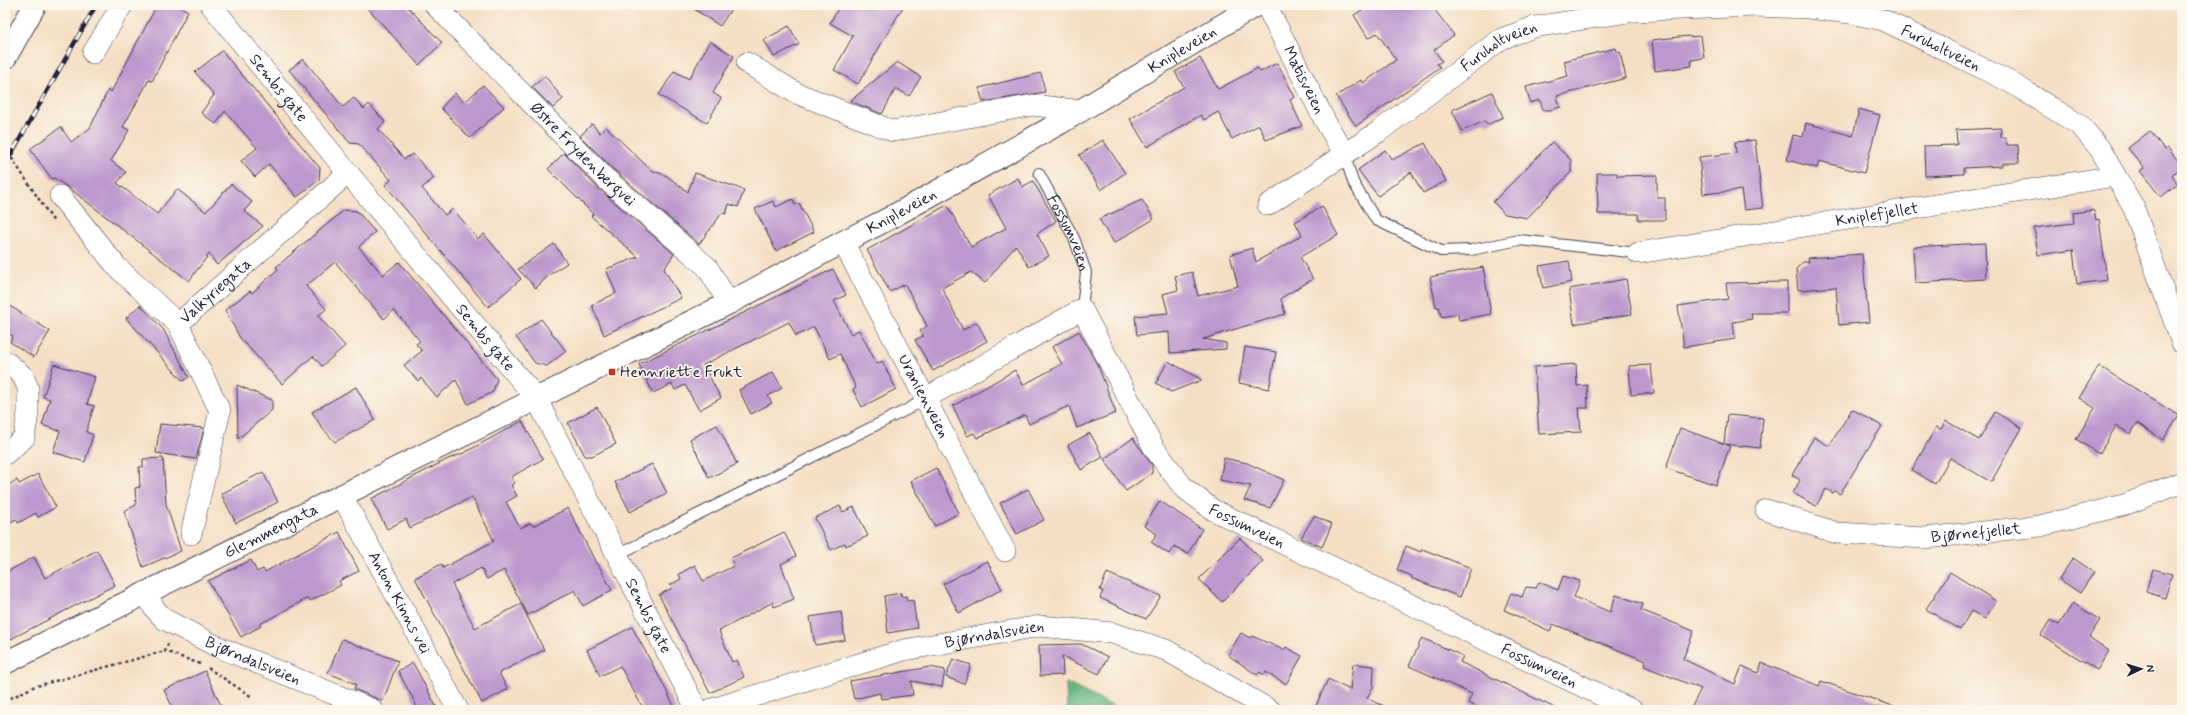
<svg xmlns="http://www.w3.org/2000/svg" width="2187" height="715" viewBox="0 0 2187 715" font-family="Mynerve,sans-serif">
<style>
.forest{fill:#68b67f;stroke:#456c5d}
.building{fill:#bd98ce}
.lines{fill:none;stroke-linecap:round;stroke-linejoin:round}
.service-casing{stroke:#423e50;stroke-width:12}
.minor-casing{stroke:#423e50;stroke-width:22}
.tertiary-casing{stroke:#423e50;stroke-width:24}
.trunk-casing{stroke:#423e50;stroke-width:24}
.path{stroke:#423e50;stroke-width:2.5;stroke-dasharray:3 3;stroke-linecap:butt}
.service{stroke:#fff;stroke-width:10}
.minor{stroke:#fff;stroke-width:21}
.tertiary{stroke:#fff;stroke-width:22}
.trunk{stroke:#fff;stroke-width:22}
.rail-casing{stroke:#22223b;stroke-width:4.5}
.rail{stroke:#fbf7ec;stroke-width:3;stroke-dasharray:9;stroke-linecap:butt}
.path-bridge{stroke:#423e50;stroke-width:2.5;stroke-dasharray:3 3;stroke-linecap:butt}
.poi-dot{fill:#c8321e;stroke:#fbf7ec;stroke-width:1.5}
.labels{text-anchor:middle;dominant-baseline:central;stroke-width:3.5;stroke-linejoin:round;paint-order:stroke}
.street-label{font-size:16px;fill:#22223b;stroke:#fbf7ec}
.poi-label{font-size:16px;fill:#22223b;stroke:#fbf7ec;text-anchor:start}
</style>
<rect width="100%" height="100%" fill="#fbf7ec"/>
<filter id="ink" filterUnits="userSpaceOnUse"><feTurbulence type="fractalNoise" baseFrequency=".025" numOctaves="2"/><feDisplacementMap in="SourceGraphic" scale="8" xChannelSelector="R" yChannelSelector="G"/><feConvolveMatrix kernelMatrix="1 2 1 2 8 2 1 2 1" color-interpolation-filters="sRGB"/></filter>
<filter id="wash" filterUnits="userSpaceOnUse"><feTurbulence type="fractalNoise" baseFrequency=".012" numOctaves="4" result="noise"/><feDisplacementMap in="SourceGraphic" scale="16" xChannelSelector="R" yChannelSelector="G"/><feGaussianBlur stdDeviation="0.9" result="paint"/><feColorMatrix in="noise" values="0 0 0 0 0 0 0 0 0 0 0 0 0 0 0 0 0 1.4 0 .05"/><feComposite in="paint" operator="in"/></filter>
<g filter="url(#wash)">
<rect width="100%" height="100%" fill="#f5dfc4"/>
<!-- forest -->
<path class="forest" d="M1066 683 1121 710H1067Z"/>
<g id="blocks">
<!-- building -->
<path class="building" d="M157 5H177L188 11 152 81 149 80 123 127 129 130 111 161 126 172 117 183 157 214 177 189 206 212 231 184 252 202 244 211 263 226 217 265 209 254 189 281 69 188 54 178 52 179 30 149 61 127 71 142 90 128 108 90 111 92Z
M365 5H406L442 43 419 65Z
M688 5H734L720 26Z
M840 5H904L858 84 834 70 853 36 830 23Z
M1370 5H1431L1454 35 1434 50 1442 61 1437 64 1440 67 1356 126 1336 96 1361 80 1363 83 1396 60 1377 33 1368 38 1354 15Z
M789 26 799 44 774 57 764 40Z
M1688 36 1689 37 1701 36 1704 58 1691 60 1692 66 1655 71 1652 40Z
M710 41 734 56 713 93 721 98 707 123 659 95 674 71 689 79Z
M1616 48 1617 52H1620L1626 78 1557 96 1560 107 1550 110H1543L1540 100 1530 103 1526 87 1568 76 1564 61Z
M222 51 320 168 319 180 297 197 269 164 255 177 241 161 257 148 225 111 216 124 201 113 214 95 195 72Z
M1200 58 1218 89 1258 68 1260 72 1277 63 1295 97 1290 100 1302 126 1266 140 1259 125 1232 139 1218 112 1204 120 1201 115 1147 147 1130 119 1184 87 1175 72Z
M303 59 343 107 354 98 364 109 369 104 385 122 378 129 404 159 413 154 434 178 422 188 445 215 453 209 478 239 484 234 521 279 488 307 385 185 391 180 359 144 350 143 289 70Z
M897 62 921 77 909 96 896 88 882 114 850 101Z
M1041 73 1045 92 983 102 979 88Z
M545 76 563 99 553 108 532 87Z
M483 85 504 107 470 138 441 108 455 93 464 103Z
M1492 92 1503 117 1487 125 1485 121 1462 131 1452 110Z
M1859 109 1880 115 1864 173 1819 161 1817 168 1787 160 1793 135 1803 137 1806 123 1853 136Z
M592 124 600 133 606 127 651 170 667 176 688 192 695 173 744 190 738 207 729 204 726 214 722 213 699 244 614 170 580 136Z
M2001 128V137H2006L2007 145H2018L2019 163H2002V166L1964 168V174L1925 176 1924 146 1957 145 1956 130Z
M2150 131 2165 150 2168 148 2182 166 2172 176 2178 184 2161 197 2140 171 2144 168 2128 148Z
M1103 140 1125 173 1101 190 1079 155Z
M1755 140 1763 208 1744 210 1741 190 1703 194 1699 157 1736 153 1735 142Z
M1552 142 1571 160V172L1527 218 1505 214 1493 202Z
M1425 143 1446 181 1423 193 1411 172 1378 196 1358 170 1385 150 1392 160Z
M564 153 598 188 674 254 664 269 681 298 604 335 592 305 616 293 606 269 638 257 591 216 593 214 548 169Z
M1597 173H1617V176L1657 175V198H1665V220H1638V214H1598Z
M1018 178 1022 187 1033 181 1056 221 1037 234 1049 256 1029 267 1016 245 985 283 971 272 942 288 963 330 977 322 987 341 933 371 915 340 923 336 920 331 927 326 905 284 890 292 867 250 947 205 971 247 1006 228 988 195Z
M793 199 795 205 799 203 814 232 776 251 755 209 773 201 776 207Z
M1142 200 1154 219 1114 243 1099 219Z
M1322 206 1338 235 1300 257 1313 279 1281 298 1285 314 1203 339 1226 343V349L1170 353 1169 332 1137 335 1135 316 1168 313 1163 294 1178 290 1175 276 1192 272 1198 296 1238 286 1230 255 1252 248 1256 262 1302 235 1295 222Z
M344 210 357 211 375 232 359 247 383 275 399 262 497 379 493 392 468 404 456 380 437 397 421 378 418 381 404 365 422 351 416 344 420 341 394 310 384 319 335 262 306 286 326 309 318 316 345 346 322 366 313 356 282 384 240 338 225 310 250 291 252 293 278 269 276 267Z
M2094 210 2096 220 2099 219 2107 280 2077 284 2073 250 2038 255 2034 228 2074 223 2073 213Z
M1985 243 1986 279 1915 283 1913 247Z
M554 244 567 263 549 275 536 288 518 269Z
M1862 254 1869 322 1839 325 1836 287 1798 290 1796 269 1803 262H1809L1808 258Z
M1569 261 1572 282 1543 288 1539 266Z
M1483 267 1491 314 1459 320 1458 314 1441 317 1439 307H1436L1430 277Z
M833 269 846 295 834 301 851 334 859 330 877 364 882 361 896 389 862 407 853 390 856 388 840 354 830 359 814 327 796 336 789 322 703 365 721 398 699 410 685 385 675 390 672 384 653 393 639 364Z
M1626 279 1632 314 1574 324 1569 289Z
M1787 282V313H1751L1752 319 1733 322 1735 339 1684 347 1678 306 1728 299 1726 283Z
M5 303 50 331 34 357 10 342 13 336 5 331Z
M140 305 163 329 189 377 183 381 126 318Z
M541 319 566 351 547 366 535 363 516 337Z
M1079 331 1099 368 1116 413 1077 428 1069 406 1029 424 1025 415 977 438 974 433 967 436 953 406 1015 370 1023 385 1062 364 1052 347Z
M1245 347 1276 352 1269 389 1239 383Z
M1168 361 1202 380 1171 392 1156 383Z
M54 364 95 377 87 404 94 406 86 432 93 435 85 462 53 452 60 431 42 425 50 399 43 397Z
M1576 364 1577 386 1587 385 1588 408H1579L1581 432 1539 434 1534 367Z
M1651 365 1654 393 1631 395 1629 366Z
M2099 366 2179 416 2163 440 2137 423 2131 434 2116 426 2099 454 2076 439 2095 408 2079 398Z
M773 372 782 388 768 396 772 403 751 414 739 390Z
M237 385 272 400V410L238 439Z
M356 387 375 420 335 442 322 428 312 412Z
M597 407 616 444 592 456H585L568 423Z
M1852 409 1882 426 1840 494 1835 491 1833 493 1826 489 1816 506 1793 493 1800 480 1792 475 1814 437 1829 446Z
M1995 412 2022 428 1991 482 1950 458 1935 484 1912 470 1936 427 1941 429 1946 421 1979 440Z
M1727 415 1763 418 1760 448 1725 444 1730 446 1716 485 1666 468 1680 428 1724 444Z
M522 421 543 459 511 477 515 483 511 485 517 496 506 502 520 528 531 523 533 526 568 508 597 565 598 564 612 590 583 606 575 590 528 615 504 570 487 579 481 568 452 584 475 628 521 604 544 650 499 673 508 689 482 703 415 578 441 564 443 568 494 541 472 497 410 528 406 519 387 529 371 499 448 459 464 453Z
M160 424 204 428 196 459 156 453Z
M717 425 737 464 709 478 690 439Z
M1090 433 1103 457 1081 470 1068 445Z
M1133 438 1152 465V473L1126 491 1104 459Z
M163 458 166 504 181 551 143 567 124 511 136 505 135 488 140 487 139 467H143V459Z
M1224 458 1247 463 1284 480 1270 508 1244 500 1251 486 1220 480Z
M652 464 667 493 630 512 615 482Z
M936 468 959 513 935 526 911 481Z
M263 472 278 502 236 523 221 494Z
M38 474 56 507 38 517 36 513 18 523 16 519 5 525V487L17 480 19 484Z
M1028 489 1044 520 1017 534 1000 503Z
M1160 501 1202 529 1188 554 1174 546 1169 554 1151 542 1157 534 1144 526Z
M840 506 843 512 854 507 868 536 846 546 845 543 831 550 815 518Z
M1314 516 1332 524 1322 547 1301 538Z
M339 532 359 571 339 581 341 585 310 601 308 598 260 624 261 626 241 637 208 581 251 560 257 572 263 569 265 572Z
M784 532 796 556 781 564 794 599 774 607 773 602 719 631 732 662 737 660 744 677 710 693 659 595 672 588 670 585 681 579 679 574 695 565 703 581 734 566 731 558Z
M1240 538 1263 561 1222 602 1199 579Z
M1406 546 1421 552 1422 549 1471 568 1460 597 1411 578 1412 576 1397 570Z
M97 550 115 585 5 642V573L34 557 45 578Z
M2073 558 2094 572 2080 593 2059 579Z
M987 561 1002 589 959 613 943 584Z
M2153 569 2172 574 2165 598 2146 592Z
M1950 572 1996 601 1985 619 1971 611 1960 630 1926 609Z
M1107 573 1161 596 1146 619 1100 598 1103 591 1100 590Z
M1563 576 1580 581 1574 597 1610 612 1616 595 1643 604 1641 610 1694 631 1683 659 1735 684 1742 666 1758 673 1762 663 1819 686 1821 681 1896 707 1895 710H1690L1701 689 1644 666 1646 661 1553 624 1550 631 1504 610 1511 593 1522 597 1526 587 1536 588 1539 582 1558 590Z
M901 593V597L906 596 907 601 913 600 917 628 888 633 884 596Z
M2073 603 2100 620 2089 637 2109 651 2097 670 2041 635 2050 620 2059 625Z
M841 612 845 640 815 645 810 617Z
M632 627 661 680 676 710H644L620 666 600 676 587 650Z
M1241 633 1250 638 1252 636 1284 650 1286 647 1302 656 1286 684 1266 672 1264 675 1260 672 1257 675 1228 655Z
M1422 638 1463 656 1460 662 1559 710H1483L1468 703 1472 694 1409 666Z
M342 639 398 661 383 701 354 689 356 684 328 673Z
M1081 644 1108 657 1099 674 1062 656 1063 675 1040 676 1039 645Z
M953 659 971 665 964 684 946 677Z
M413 663 438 710H419L398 671Z
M1353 664 1374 666 1373 687 1367 698 1392 710H1314L1328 679 1350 690Z
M930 667 945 670 942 687 911 681 913 695 881 699 880 693 854 699 850 681Z
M205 671 223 710H174L164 690Z"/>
</g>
</g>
<g filter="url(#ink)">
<use href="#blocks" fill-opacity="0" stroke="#423e50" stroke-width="1"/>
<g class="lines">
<defs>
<g id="service">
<path d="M1344 153 1353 182 1376 220 1441 251 1471 250 1519 240 1638 253"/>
<path id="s1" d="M1039 173 1074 238 1086 272 1082 309"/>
<path d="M617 555 910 408 926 398"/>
</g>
<g id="minor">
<path id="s2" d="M211 5 348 173 536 398 697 710"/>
<path id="s3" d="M435 5 606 179 707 267 729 303"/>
<path id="s4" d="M1266 5 1325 121 1344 153"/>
<path d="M93 53 122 5"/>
<path d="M747 63 796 93 893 131 1033 105 1081 111"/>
<path d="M60 196 117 267 178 324"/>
<path id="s5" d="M1268 205 1378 132 1501 39 1534 27 1635 11 1754 6 1808 8 1850 13 1883 20 1929 42 2010 82 2081 126 2100 149 2133 206 2182 343"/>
<path id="s6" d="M843 242 1005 551"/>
<path id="s7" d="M1638 253 2115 176"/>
<path d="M5 361 23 376 28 388V413L24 438 5 454"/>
<path id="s8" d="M926 398 1082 309 1154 448 1183 487 1213 510 1632 710"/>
<path id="s9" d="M342 496 458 710"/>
<path id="s10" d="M1766 510 1837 533 1925 538 2040 526 2124 505 2182 482"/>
<path id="s11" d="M191 534 220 411 178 324 348 173"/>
<path id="s12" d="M146 592 154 608 164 619 216 646 373 710"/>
<path id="s13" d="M709 710 904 650 1040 626 1112 633 1166 650 1270 710"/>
</g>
<g id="tertiary">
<path id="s14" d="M5 663 729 303 843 242 888 219 1060 123 1256 5"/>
</g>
<path id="trunk" d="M5 58 35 5"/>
</defs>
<!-- service casing -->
<use href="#service" class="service-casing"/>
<!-- minor casing -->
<use href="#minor" class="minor-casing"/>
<!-- tertiary casing -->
<use href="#tertiary" class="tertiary-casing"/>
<!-- trunk casing -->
<use href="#trunk" class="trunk-casing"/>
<!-- path -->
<path class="path" d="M168 644 165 651 200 664
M208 668 252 697
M5 701 33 687 165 651"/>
<!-- service -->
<use href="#service" class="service"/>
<!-- minor -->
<use href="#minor" class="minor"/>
<!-- tertiary -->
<use href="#tertiary" class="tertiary"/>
<!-- trunk -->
<use href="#trunk" class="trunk"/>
<defs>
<path id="rail" d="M5 165 96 5"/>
</defs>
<!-- rail casing -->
<use href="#rail" class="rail-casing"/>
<!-- rail -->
<use href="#rail" class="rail"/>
<!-- path-bridge -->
<path class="path-bridge" d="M5 148 54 222"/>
</g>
</g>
<!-- markers -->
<rect class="poi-dot" x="608" y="368" width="8" height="8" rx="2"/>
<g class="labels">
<!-- street labels -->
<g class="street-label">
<text stroke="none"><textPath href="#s5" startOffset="737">Furuholtveien</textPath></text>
<text stroke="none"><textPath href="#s5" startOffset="281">Furuholtveien</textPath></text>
<text stroke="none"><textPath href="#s14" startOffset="1328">Knipleveien</textPath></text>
<text stroke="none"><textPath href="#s4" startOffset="84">Matisveien</textPath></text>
<text stroke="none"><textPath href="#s2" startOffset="107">Sembs gate</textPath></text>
<text stroke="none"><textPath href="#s3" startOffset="210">Østre Frydenbergvei</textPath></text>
<text stroke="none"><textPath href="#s14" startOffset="1004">Knipleveien</textPath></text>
<text stroke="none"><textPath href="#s7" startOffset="242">Kniplefjellet</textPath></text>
<text stroke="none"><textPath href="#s1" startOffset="67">Fossumveien</textPath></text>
<text stroke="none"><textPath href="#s11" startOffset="273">Valkyriegata</textPath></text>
<text stroke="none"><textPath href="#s2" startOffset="431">Sembs gate</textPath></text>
<text stroke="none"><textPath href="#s6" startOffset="174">Uranienveien</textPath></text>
<text stroke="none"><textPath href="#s8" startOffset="460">Fossumveien</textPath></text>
<text stroke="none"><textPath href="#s14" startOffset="297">Glemmengata</textPath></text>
<text stroke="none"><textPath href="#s10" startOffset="214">Bjørnefjellet</textPath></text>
<text stroke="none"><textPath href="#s9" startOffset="121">Anton Kinns vei</textPath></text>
<text stroke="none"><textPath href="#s2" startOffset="755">Sembs gate</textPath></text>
<text stroke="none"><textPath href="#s13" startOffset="296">Bjørndalsveien</textPath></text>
<text stroke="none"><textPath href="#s12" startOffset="131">Bjørndalsveien</textPath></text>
<text stroke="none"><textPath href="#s8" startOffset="784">Fossumveien</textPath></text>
</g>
<!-- poi labels -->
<g class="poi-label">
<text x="620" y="372">Hennriette Frukt</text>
</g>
</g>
<!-- margin -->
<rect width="2187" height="715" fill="none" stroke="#fbf7ec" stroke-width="20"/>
<!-- north arrow -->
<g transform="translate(2141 669) rotate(86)" stroke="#fbf7ec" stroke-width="3" paint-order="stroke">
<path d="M0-3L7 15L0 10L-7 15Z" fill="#22223b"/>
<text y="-6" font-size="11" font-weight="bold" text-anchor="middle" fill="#22223b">N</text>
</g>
</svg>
